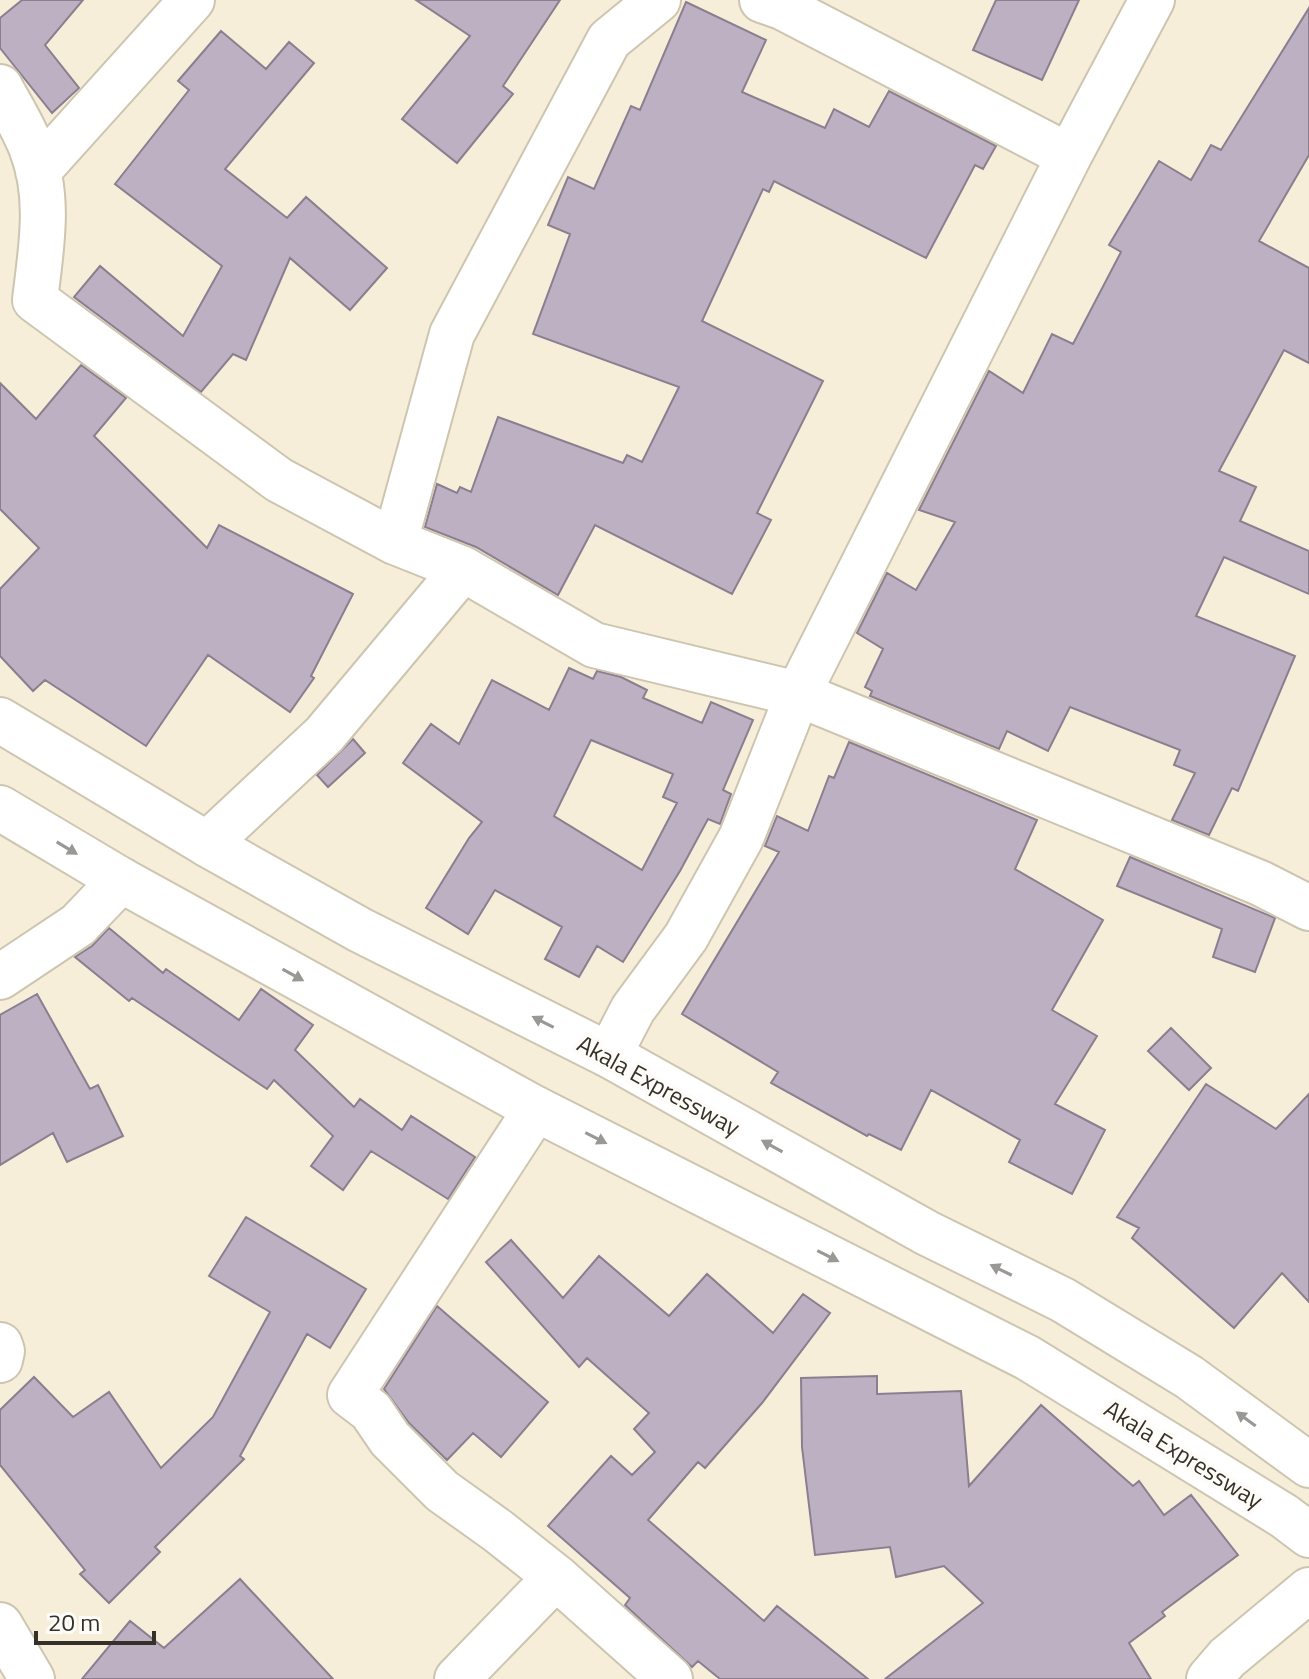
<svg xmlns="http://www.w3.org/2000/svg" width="1309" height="1679" viewBox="0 0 1309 1679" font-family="'Titillium Web',sans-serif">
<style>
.building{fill:#beb0c3;stroke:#8b7e8f;stroke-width:2;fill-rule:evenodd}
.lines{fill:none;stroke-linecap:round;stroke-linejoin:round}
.minor-casing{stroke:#cdc5b0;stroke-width:48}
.primary-casing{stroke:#cdc5b0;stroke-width:48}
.minor{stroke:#fff;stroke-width:44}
.primary{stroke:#fff;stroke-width:44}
.oneway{fill:#9a9894}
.labels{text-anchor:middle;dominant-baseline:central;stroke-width:8;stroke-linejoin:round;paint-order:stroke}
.street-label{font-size:24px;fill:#353129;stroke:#fefcf8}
</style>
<rect width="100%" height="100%" fill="#f7eed9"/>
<!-- building -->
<path class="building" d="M22 0H83L45 45 79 88 52 113 0 48V18Z
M416 0H560L503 86 513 94 457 163 402 119 470 36Z
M996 0H1079L1042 80 973 50Z
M686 2 766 40 742 92 825 128 834 109 869 127 889 91 996 146 983 169 975 165 926 258 774 181 769 192 763 189 702 321 823 381 757 513 771 520 732 594 595 525 558 595 476 547 425 527 437 484 457 493 460 487 471 492 498 417 623 463 627 455 642 462 679 387 533 334 570 234 548 225 568 177 594 189 631 106 640 110Z
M1309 8V155L1259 241 1309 268V363L1284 350 1219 471 1256 487 1240 521 1309 551V594L1224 557 1196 616 1295 656 1238 791 1232 788 1209 835 1172 820 1195 773 1174 765 1180 750 1070 707 1048 751 1007 731 999 749 870 696 872 691 865 687 883 649 857 633 887 573 916 590 955 522 919 510 989 371 1023 393 1052 334 1073 344 1121 252 1109 245 1159 161 1191 180 1211 145 1221 150Z
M221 31 266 69 289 42 314 63 225 169 287 218 306 197 387 268 350 310 290 258 246 360 233 354 201 392 74 297 100 266 183 336 222 266 115 184 189 90 178 81Z
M81 365 126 398 94 436 207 548 219 525 353 594 311 676 314 678 290 712 208 655 146 746 45 680 33 691 0 656V589L39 548 0 509V383L36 419Z
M569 668 593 679 597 671 621 677 647 690 643 698 702 723 711 702 753 720 723 790 731 794 720 824 708 819 680 871 623 962 597 946 579 977 545 959 562 927 495 890 468 934 426 908 469 838 482 822 403 763 431 724 459 744 492 680 549 710ZM591 740 673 774 663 797 677 803 642 870 554 816Z
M353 739 365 753 328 787 317 775Z
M849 742 1037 820 1015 869 1103 920 1052 1010 1097 1036 1055 1104 1105 1130 1072 1194 1009 1162 1020 1140 931 1090 901 1150 869 1134 867 1136 771 1083 778 1072 682 1014 779 852 765 846 777 816 808 831 829 776 834 778Z
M1130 857 1275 918 1255 972 1213 957 1222 929 1117 886Z
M109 928 163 973 166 969 239 1020 261 989 313 1025 295 1050 354 1107 360 1099 402 1130 411 1116 475 1157 448 1199 371 1151 343 1190 311 1166 333 1136 274 1080 267 1089 132 998 129 1001 75 957 92 946Z
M37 994 90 1089 98 1085 123 1136 67 1162 53 1133 0 1165V1015Z
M1171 1028 1211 1068 1189 1090 1148 1051Z
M1206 1084 1276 1129 1309 1094V1302L1282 1273 1234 1328 1132 1238 1139 1228 1117 1217Z
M246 1217 366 1289 330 1348 307 1334 240 1456 244 1459 155 1547 160 1552 109 1603 80 1574 85 1570 0 1465V1410L34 1377 73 1417 109 1392 161 1468 213 1417 270 1312 209 1276Z
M511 1240 563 1298 599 1256 669 1316 707 1274 773 1333 803 1294 830 1313 762 1403 705 1468 698 1462 648 1520 764 1621 777 1606 868 1679H720L698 1661 692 1667 625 1605 630 1598 548 1526 611 1456 632 1475 655 1452 634 1429 649 1413 587 1358 579 1367 486 1262Z
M437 1306 548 1402 501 1457 473 1433 447 1460 409 1423 384 1389Z
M877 1376V1394L961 1391 969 1486 1041 1405 1133 1486 1139 1481 1164 1515 1191 1495 1238 1555 1162 1612 1165 1616 1129 1643 1151 1679H885L983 1603 944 1566 896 1577 890 1547 815 1555 802 1447 801 1378Z
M240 1579 333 1679H82L130 1621 164 1648Z"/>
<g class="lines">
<defs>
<path id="minor" d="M762 0 782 7 1069 156
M0 87C10 106 23 126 31 147 51 197 41 249 35 300L279 480 395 542 463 569 594 645 798 694 1260 883 1309 908
M38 171 192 0
M395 542 452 334 609 40 658 0
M207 844 324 735 463 569
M0 977 78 925 121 880
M609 1055 633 1009 686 937 741 838 798 694 1069 156 1152 0
M536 1109 350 1395 371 1411 390 1439 442 1491 498 1531 556 1577 670 1679
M0 1345 2 1351 0 1360
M0 1625 32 1679
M457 1679 556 1577
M1209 1679 1227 1658 1309 1590"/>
<path id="primary" d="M0 720 207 844 360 930 609 1055 927 1233 1063 1300 1189 1377 1309 1465
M0 808 121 880 536 1109 1028 1358 1284 1516 1309 1535"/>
</defs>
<!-- minor casing -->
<use href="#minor" class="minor-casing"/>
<!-- primary casing -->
<use href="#primary" class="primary-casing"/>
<!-- minor -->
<use href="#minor" class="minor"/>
<!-- primary -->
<use href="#primary" class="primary"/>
</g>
<!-- one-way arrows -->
<defs><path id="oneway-solid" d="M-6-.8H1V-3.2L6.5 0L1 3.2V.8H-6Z" transform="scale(2)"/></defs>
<g class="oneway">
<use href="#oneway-solid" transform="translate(67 848) rotate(31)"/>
<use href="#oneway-solid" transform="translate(293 975) rotate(29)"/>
<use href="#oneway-solid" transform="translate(543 1022) rotate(-153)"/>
<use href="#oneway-solid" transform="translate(596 1138) rotate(27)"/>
<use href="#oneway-solid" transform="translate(772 1146) rotate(-151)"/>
<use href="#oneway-solid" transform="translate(828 1256) rotate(27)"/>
<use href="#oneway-solid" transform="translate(1001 1270) rotate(-154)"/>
<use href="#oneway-solid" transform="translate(1246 1419) rotate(-144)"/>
</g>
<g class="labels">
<!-- street labels -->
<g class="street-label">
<text transform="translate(659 1085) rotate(29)">Akala Expressway</text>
<text transform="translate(1184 1454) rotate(32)">Akala Expressway</text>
</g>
</g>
<!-- scale -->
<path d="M36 1631v12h118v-12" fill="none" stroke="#353129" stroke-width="4"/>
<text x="48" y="1631" font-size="24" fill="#353129" stroke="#fefcf8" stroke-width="6" paint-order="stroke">20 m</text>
</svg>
